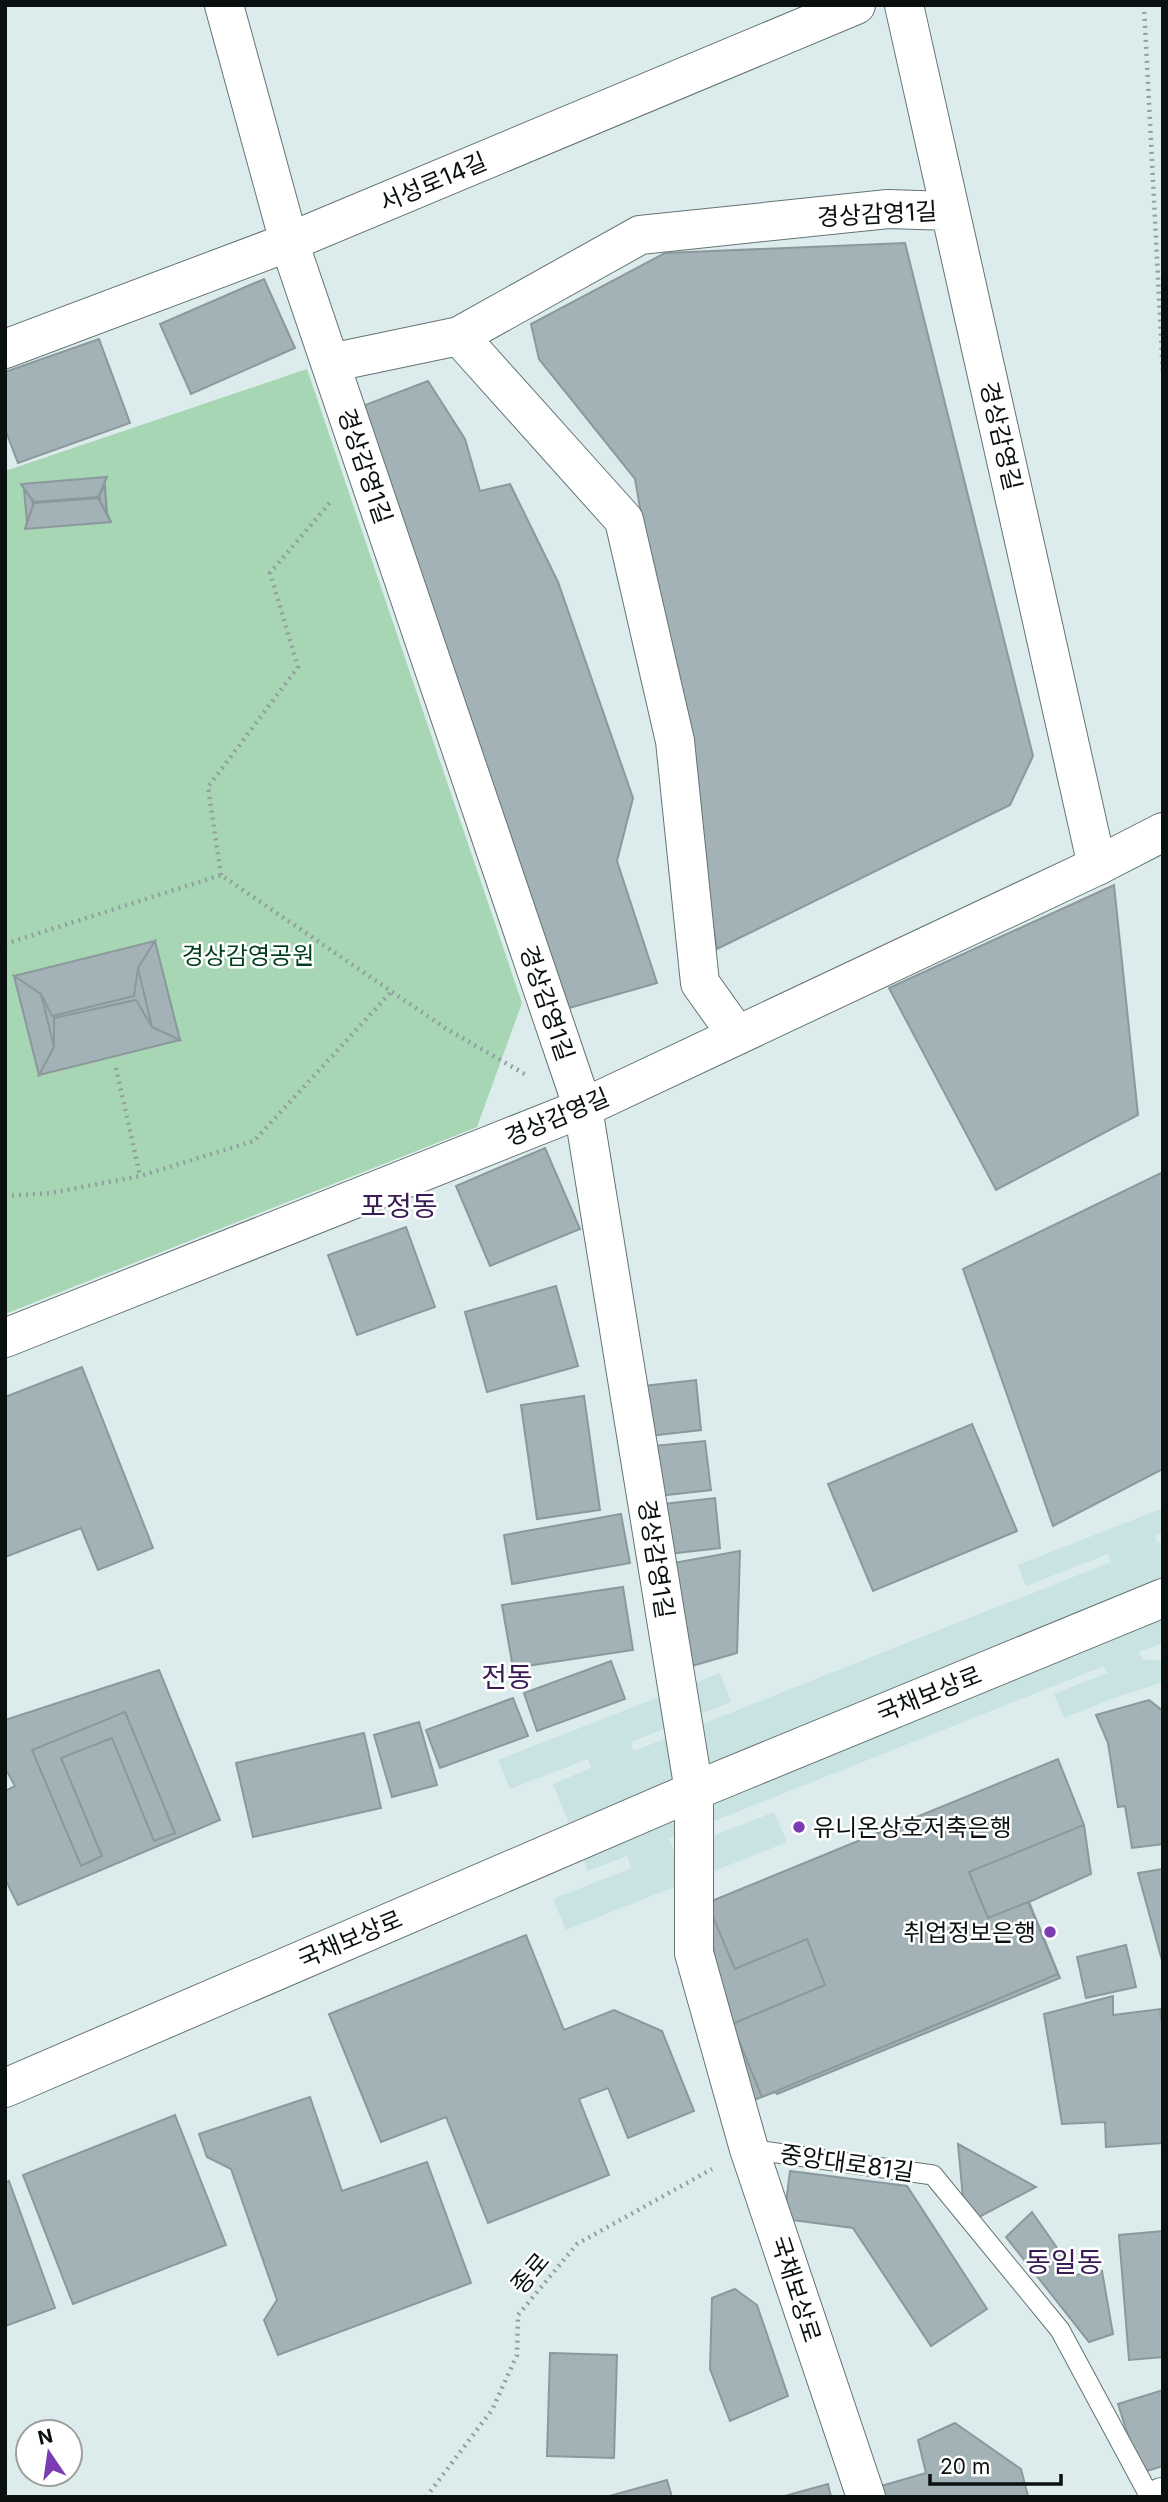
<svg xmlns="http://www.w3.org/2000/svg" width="1168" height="2502" viewBox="0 0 1168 2502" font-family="Inter,'Noto Sans KR',sans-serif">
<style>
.built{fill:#c9e3e3}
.green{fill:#a6d6b3}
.building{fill:#a3b2b6;stroke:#8b999d;stroke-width:2}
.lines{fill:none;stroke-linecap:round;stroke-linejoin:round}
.lane-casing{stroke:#657373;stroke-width:21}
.street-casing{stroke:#657373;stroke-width:40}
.secondary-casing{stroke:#657373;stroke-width:40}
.path{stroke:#929f9f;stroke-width:4.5;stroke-dasharray:2 5;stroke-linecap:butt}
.lane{stroke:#fff;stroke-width:19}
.street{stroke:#fff;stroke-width:38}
.secondary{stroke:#fff;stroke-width:38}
.poi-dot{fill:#7c3db2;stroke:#fff;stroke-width:2.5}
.labels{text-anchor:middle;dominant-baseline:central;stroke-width:5;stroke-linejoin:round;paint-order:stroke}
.street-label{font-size:24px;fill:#0a1010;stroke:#fff}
.park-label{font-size:24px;fill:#003f1e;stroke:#fff}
.poi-label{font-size:24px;fill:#0a1010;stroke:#fff;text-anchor:start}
.quarter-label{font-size:28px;fill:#3a1c54;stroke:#fff}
</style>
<rect width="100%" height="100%" fill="#dcecec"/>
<!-- built -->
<path class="built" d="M1163 1508V1532L1155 1536 1158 1543 1163 1541V1643L1139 1652 1142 1659 1163 1661V1682L1117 1697 1064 1718 1054 1694 1107 1673 1104 1666 669 1839 674 1851 774 1812 787 1842 566 1930 553 1899 631 1868 627 1856 588 1871 553 1784 591 1768 588 1759 510 1789 498 1760 720 1673 731 1702 631 1742 634 1751 1111 1562 1108 1554 1026 1586 1018 1565Z"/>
<!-- green -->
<path class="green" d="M307 369 522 1003 477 1127 5 1314V471Z"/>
<!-- building -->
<path class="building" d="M905 243 1033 756 1010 805 717 949 635 479 539 359 531 324 665 253Z
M264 279 295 348 191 394 160 324Z
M99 339 130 423 18 463 5 429V372Z
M428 381 465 439 480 491 510 484 558 582 633 798 617 861 657 983 569 1008 360 407Z
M107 477 104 483 107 513 111 522 25 529 27 522 24 489 21 484Z
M107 477 98 497 34 502 21 484Z
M105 485 107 513 100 501V494Z
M24 489 32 500 33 506 27 522Z
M98 498 111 522 25 529 34 503Z
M1114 885 1138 1115 996 1190 889 988Z
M155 941 180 1040 39 1075 14 976Z
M155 941 138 968 134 996 52 1016 41 994 14 976Z
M155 941 180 1040 152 1027 138 968Z
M14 976 41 994 54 1047 39 1075Z
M136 1000 152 1027 180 1040 39 1075 54 1047V1018Z
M545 1148 580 1229 490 1266 456 1186Z
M1163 1172V1469L1053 1526 963 1269Z
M406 1227 435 1307 357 1335 328 1255Z
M556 1286 578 1366 487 1392 465 1312Z
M82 1367 153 1548 98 1570 81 1528 5 1557V1397Z
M696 1380 701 1430 650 1436 644 1386Z
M584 1396 600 1510 537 1519 521 1405Z
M972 1424 1017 1531 873 1591 828 1484Z
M705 1441 711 1490 659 1496 654 1446Z
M715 1498 720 1548 669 1554 664 1504Z
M621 1514 630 1563 512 1584 504 1535Z
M740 1551 737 1653 685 1668 668 1564Z
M623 1587 633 1650 513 1668 502 1605Z
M611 1661 625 1699 537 1731 524 1693Z
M159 1670 220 1820 18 1905 5 1879V1791L15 1786 5 1768V1720Z
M513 1698 528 1736 440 1768 426 1730Z
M1149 1700 1163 1711V1844L1132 1848 1125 1806 1118 1807 1108 1743 1096 1715Z
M125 1712 175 1833 154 1841 112 1738 61 1758 102 1856 81 1866 32 1750Z
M419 1722 437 1785 392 1797 374 1735Z
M364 1733 381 1808 253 1837 236 1763Z
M1058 1759 1084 1825 1091 1874 1029 1902 1060 1978 777 2094 775 2092 754 2100 726 2038 707 1903Z
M1058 1759 1084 1825 969 1872 988 1918 1028 1902 1058 1974 762 2097 732 2024 825 1985 807 1939 735 1969 707 1903Z
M1163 1869V1964L1138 1873Z
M526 1935 564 2030 614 2010 662 2031 694 2111 628 2138 608 2088 579 2099 609 2175 488 2223 446 2117 381 2142 329 2014Z
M1126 1945 1136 1987 1086 1998 1077 1957Z
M1113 1996V2015L1160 2009 1163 2033V2143L1106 2147 1105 2122 1062 2124 1044 2014Z
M310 2097 342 2191 427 2162 471 2283 278 2355 264 2320 277 2300 231 2169 207 2157 199 2134Z
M175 2115 226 2245 73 2304 23 2175Z
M958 2144 1036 2187 979 2217 963 2198Z
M790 2171 907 2186 987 2309 931 2346 853 2228 784 2219Z
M9 2181 55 2308 5 2326V2183Z
M1032 2212 1076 2275 1102 2271 1113 2334 1089 2342 1006 2237Z
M1163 2231V2357L1129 2360 1119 2235Z
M735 2289 757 2305 788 2396 730 2421 710 2369 712 2298Z
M550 2353 617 2355 614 2458 547 2456Z
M1163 2390V2466L1140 2473 1118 2404Z
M955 2423 1021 2469 1028 2496 884 2497 881 2486 926 2473 918 2440Z
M667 2480 672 2497H606Z
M828 2484 831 2497H781Z"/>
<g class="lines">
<defs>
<path id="lane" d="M749 2149 933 2175 1060 2330 1150 2497"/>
<path id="street" d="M224 5 289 242 583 1108 694 1791V1953L749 2149 866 2497
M904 5 1097 866
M459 336 624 520 675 741 700 983 737 1035
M5 349 289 242 856 5
M330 363 459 336 640 235 888 209 950 211
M1162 2497H1163"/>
<path id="secondary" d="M5 1338 583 1108 1097 866 1163 832
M5 2088 694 1791 1163 1598"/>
</defs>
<!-- lane casing -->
<use href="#lane" class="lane-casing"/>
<!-- street casing -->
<use href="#street" class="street-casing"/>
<!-- secondary casing -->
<use href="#secondary" class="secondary-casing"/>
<!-- path -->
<path class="path" d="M1144 5 1163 375
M221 875 208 787 298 667 270 573 332 500
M5 944 221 875 445 1028 528 1076
M116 1068 140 1176
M5 1196 51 1193 140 1176 254 1141 392 991
M426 2497 492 2410 517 2355 518 2315 577 2244 712 2169"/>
<!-- lane -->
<use href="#lane" class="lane"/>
<!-- street -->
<use href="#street" class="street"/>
<!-- secondary -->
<use href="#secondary" class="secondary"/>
</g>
<!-- markers -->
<g class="poi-dot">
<circle cx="799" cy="1827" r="7"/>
<circle cx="1050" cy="1932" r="7"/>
</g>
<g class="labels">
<!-- street labels -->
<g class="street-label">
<text transform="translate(433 182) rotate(-23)">서성로14길</text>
<text transform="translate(877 214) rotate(-3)">경상감영1길</text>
<text transform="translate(1001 436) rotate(77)">경상감영길</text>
<text transform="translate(365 466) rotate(71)">경상감영1길</text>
<text transform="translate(547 1003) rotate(71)">경상감영1길</text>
<text transform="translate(557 1117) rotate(-23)">경상감영길</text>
<text transform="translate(656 1559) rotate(81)">경상감영1길</text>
<text transform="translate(929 1694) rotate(-22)">국채보상로</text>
<text transform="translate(350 1939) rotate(-23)">국채보상로</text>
<text transform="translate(847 2163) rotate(8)">중앙대로81길</text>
<text transform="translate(530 2273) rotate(-50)">종로</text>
<text transform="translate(796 2289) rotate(72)">국채보상로</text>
</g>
<!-- park labels -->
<g class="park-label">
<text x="248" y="955">경상감영공원</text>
</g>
<!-- poi labels -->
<g class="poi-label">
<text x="813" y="1827">유니온상호저축은행</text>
<text x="1036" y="1932" text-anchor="end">취업정보은행</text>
</g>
<!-- quarter labels -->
<g class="quarter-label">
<text x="399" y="1206">포정동</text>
<text x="507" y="1677">전동</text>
<text x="1064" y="2262">동일동</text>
</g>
</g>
<!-- border -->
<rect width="1168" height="2502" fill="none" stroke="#0a1010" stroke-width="14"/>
<!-- north arrow -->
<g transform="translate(49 2453) rotate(347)"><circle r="33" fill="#ffffff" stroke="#9d9f9f" stroke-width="2"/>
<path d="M0-5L12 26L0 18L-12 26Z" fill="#7c3db2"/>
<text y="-10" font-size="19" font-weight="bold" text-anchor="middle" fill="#0a1010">N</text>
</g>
<!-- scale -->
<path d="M930 2474v10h131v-10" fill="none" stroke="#0a1010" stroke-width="3.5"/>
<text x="940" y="2474" font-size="21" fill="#0a1010" stroke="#ffffff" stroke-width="5" paint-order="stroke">20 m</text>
</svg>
